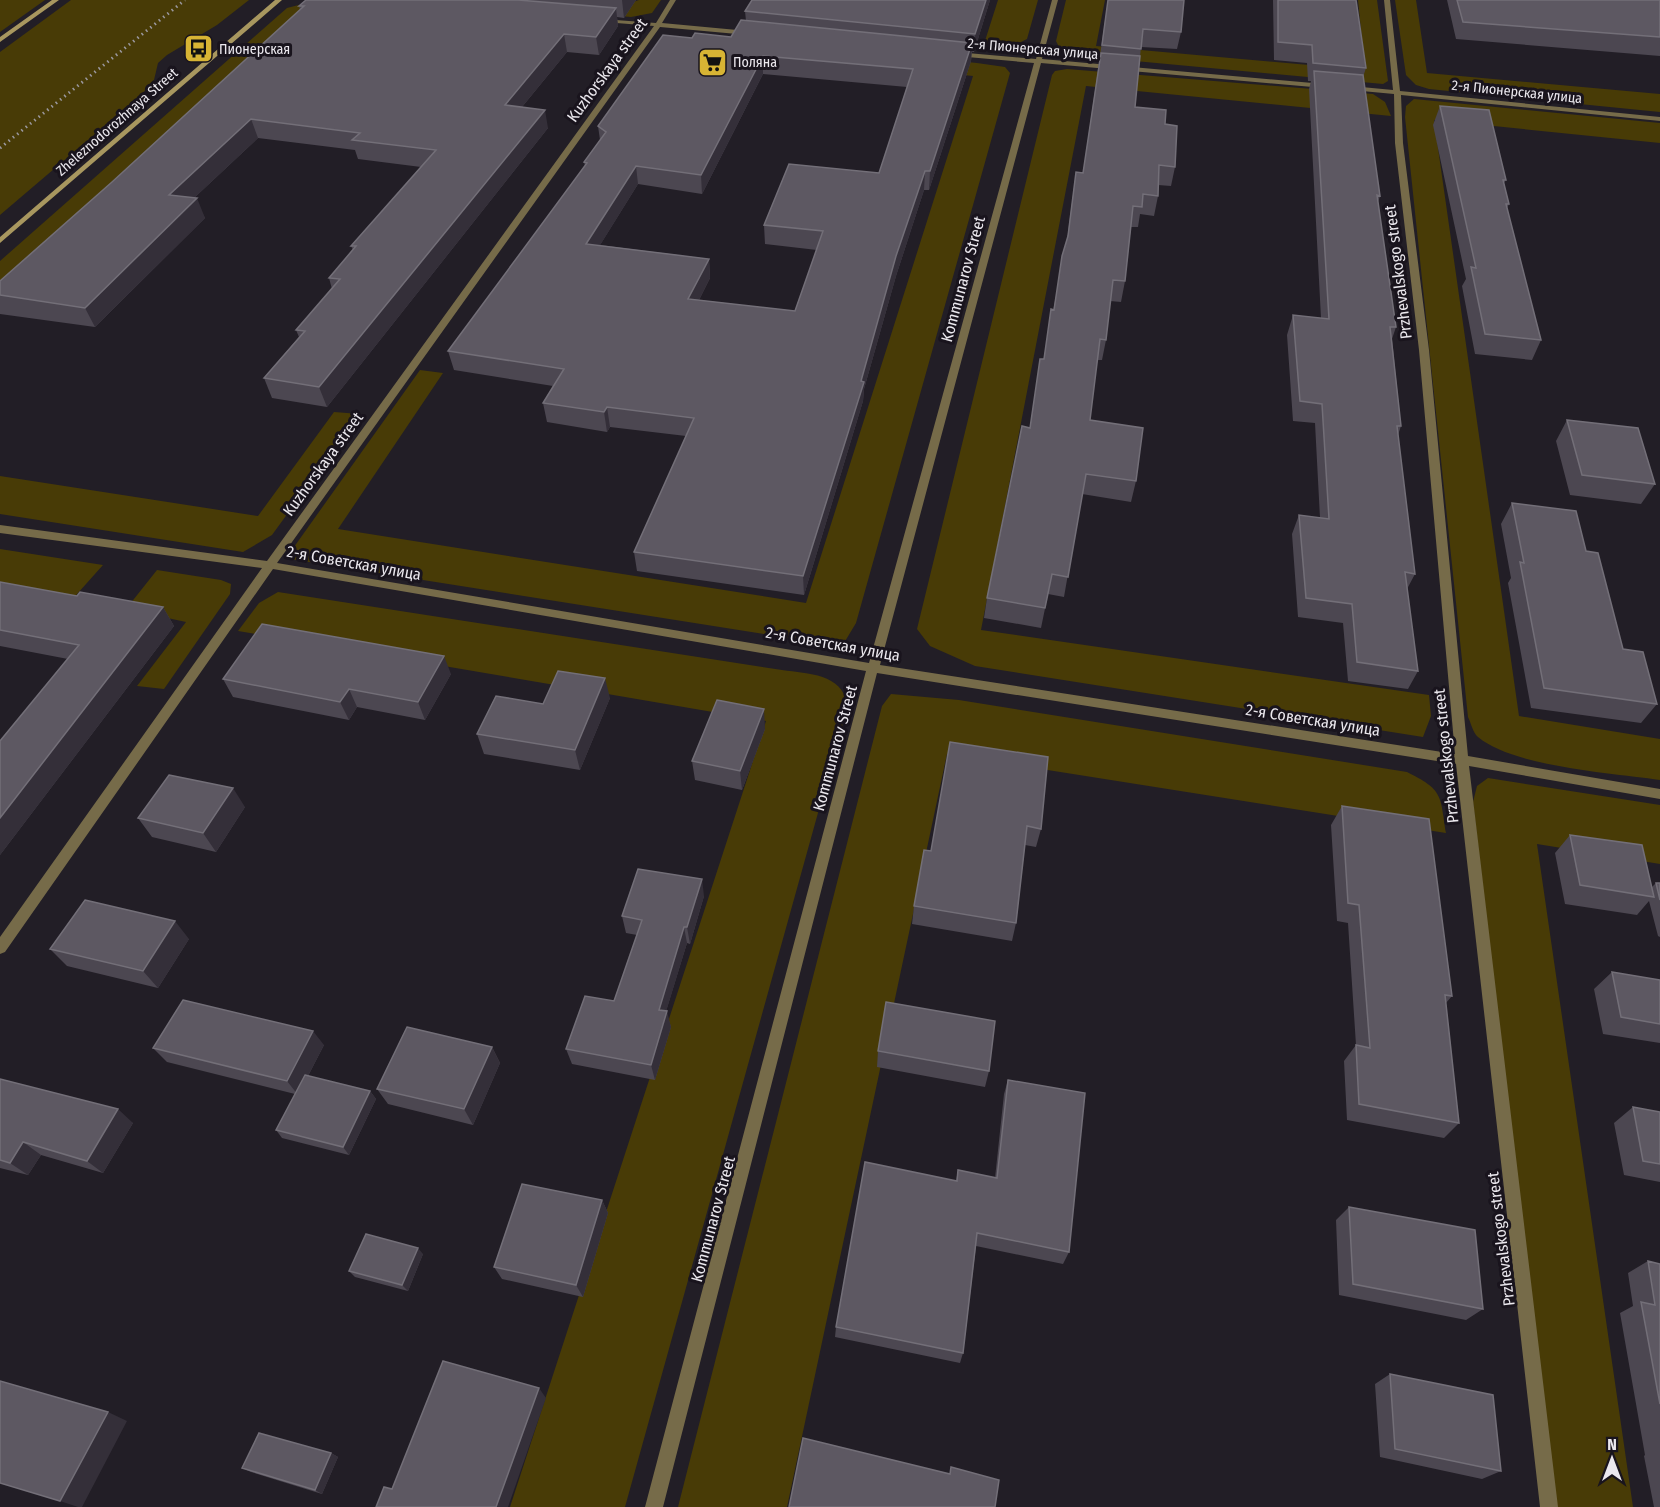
<svg xmlns="http://www.w3.org/2000/svg" width="1660" height="1507" viewBox="0 0 1660 1507" font-family="'Fira Sans Condensed',sans-serif">
<style>
.green{fill:#483b06}
.lines{fill:none;stroke-linecap:round;stroke-linejoin:round}
.street{fill:#766b49;fill-rule:evenodd}
.secondary{fill:#a8975f;fill-rule:evenodd}
.rail{stroke:#9b989f;stroke-width:3;stroke-dasharray:1.5 4;stroke-linecap:butt}
.wall{fill:#4c4751;fill-rule:evenodd}
.shaded-wall{fill:#342f39}
.building{fill:#5d5862;stroke:#736f78;stroke-width:1.5;fill-rule:evenodd}
.labels{text-anchor:middle;dominant-baseline:central;stroke-width:6;stroke-linejoin:round;paint-order:stroke}
.far-poi-label{font-size:14px;fill:#ebe8ee;stroke:#19141d;text-anchor:start}
.far-street-label{font-size:14px;fill:#ebe8ee;stroke:#19141d}
.street-label{font-size:16px;fill:#ebe8ee;stroke:#19141d}
</style>
<rect width="100%" height="100%" fill="#221e26"/>
<!-- green -->
<path class="green" d="M0 0H45L0 32Z
M71 0H249L217 25 167 55 158 63 154 80 142 94 0 215V52Z
M442 0H598L630 3 639 0H661L652 13 631 17Z
M998 0H1038L1027 39 1019 43 984 44Z
M1066 0H1105L1096 46 1365 70 1358 0H1377L1388 81 1383 84 1081 56 1060 49 1056 41Z
M1395 0H1416L1427 73 1660 94V112L1429 89 1416 85 1406 75Z
M314 1 0 299V261L287 8Z
M743 39 977 63 1005 67 1010 73 856 623 844 643 824 639H795L290 559 294 547 420 370 443 373 338 529 806 603 973 76 736 51Z
M1067 69 1373 94 1385 102 1391 116 1086 86 981 630 1429 695 1431 716 1423 737 975 666 930 646 917 629 1052 75 1055 71Z
M1414 99 1660 123V143L1434 120 1519 716 1660 739V780C1612 773 1514 767 1478 737 1473 733 1471 723 1468 717L1405 117 1406 106Z
M334 412 360 414 272 535 243 552 0 514V476L258 516Z
M0 549 103 565 69 603 0 591Z
M157 570 221 580 231 584 230 594 164 689 137 686 186 622 126 609Z
M278 592 782 670C809 674 841 673 848 705L625 1507H510L766 721 238 631 259 603Z
M891 694 959 700 1407 772C1443 790 1440 794 1446 833L947 754 787 1507H678L882 706Z
M1488 778 1660 805V864L1537 844 1633 1507H1555L1473 802 1477 786Z"/>
<g class="lines">
<!-- street -->
<path class="street" d="M670 0H676L662 23 748 31 751 33 748 35 660 27 277 563 869 663 1034 63 956 56 953 54 956 52 1036 59 1052 0H1058L1042 59 1324 84 1328 86 1324 88 1041 63 880 665 1455 754 1419 350 1395 143 1394 94 1351 90 1347 88 1351 86 1393 90 1384 0H1390L1400 91 1660 117V121L1401 95 1403 143 1429 350 1468 756 1660 789V799L1469 766 1558 1507H1540L1456 764 877 673 663 1507H645L866 671 273 569 5 952 0 954V937L262 568 0 533V525L267 561 654 26 604 22 602 21V19L656 23Z"/>
<!-- secondary -->
<path class="secondary" d="M52 0H59L0 42V37Z
M275 0H282L0 243V237Z"/>
<!-- rail -->
<path class="rail" d="M0 148 185 0"/>
</g>
<!-- wall -->
<path class="wall" d="M306 0H636L624 18 617 17 618 26 599 55 567 52 522 107 548 128 327 407 272 398 264 378 299 337 296 330 332 289 329 278 353 250 351 246 421 167 358 159 355 150 258 138 194 198 205 218 95 327 0 314V281L112 182 300 10 299 6Z
M752 0H990L974 52H972L971 61 929 190H924L896 276 864 389 863 401 804 595 637 571 634 552 686 436 610 427 607 432 547 422 543 403 553 386 454 370 448 351 585 166 584 162 600 140 598 126 692 38 731 37 746 21 745 11ZM763 74 907 87 879 173 764 225 765 244 817 250 795 311 699 300 710 278 709 259 600 245 638 184 702 194Z
M1108 0 1181 32 1177 49 1141 47 1135 107 1165 124 1175 167 1171 186 1158 185V196L1154 216 1140 214 1138 227H1131L1125 281 1121 302 1110 301 1106 340 1102 360H1097L1090 420 1136 481 1131 502 1082 494 1064 597 1048 594 1041 628 984 618 987 598 1030 428 1067 240 1076 172 1083 173Z
M1273 0H1356L1366 68 1363 77 1380 196 1378 202 1396 327 1392 339 1401 426 1398 435 1415 574 1407 589 1418 671 1408 689 1348 681 1343 623 1298 617 1292 534 1299 515 1320 518 1315 423 1293 421 1287 335 1293 315 1321 318 1309 89 1311 81H1308L1307 63 1274 60Z
M1447 0H1660V56L1456 39Z
M1440 106 1506 180 1504 183 1509 204 1507 208 1541 340 1532 360 1475 354 1462 286 1466 279 1433 125Z
M1567 420 1655 484 1641 504 1570 495 1556 441Z
M1512 503 1586 551 1623 649 1657 704 1641 723 1531 708 1508 583 1511 578 1501 524Z
M0 582 77 596 163 607 174 626 0 855V741L68 659 0 646Z
M451 674 425 720 357 707 349 720 233 697 223 679Z
M610 698 580 770 484 754 477 734 543 704Z
M765 729 742 790 695 780 692 761Z
M950 742 1041 829 1036 847 1025 845 1016 923 1012 941 912 924 914 906 931 851Z
M1342 806 1452 996 1446 1003 1459 1123 1444 1138 1347 1120 1344 1061 1356 1045 1348 923 1337 921 1331 825Z
M245 807 216 852 152 837 138 818Z
M1570 835 1652 887 1656 883H1660V937L1658 936 1649 901 1637 915 1565 904 1555 853Z
M704 896 690 944 687 943 666 1011 671 1027 655 1080 572 1064 566 1049 614 1001 637 935 626 933 622 916Z
M189 939 158 988 67 966 50 949Z
M1612 972 1660 980V1043L1603 1034 1594 989Z
M324 1045 308 1076 370 1091 376 1099 349 1155 282 1138 276 1130 295 1094 167 1062 153 1048Z
M492 1047 500 1063 473 1125 388 1104 377 1089Z
M878 1051 989 1071 985 1087 877 1067Z
M0 1079 133 1123 103 1173 41 1155 28 1175 0 1168Z
M1008 1080 1069 1252 1063 1264 976 1246 963 1353 960 1363 835 1337 836 1327 956 1181 958 1170 995 1178 1004 1094Z
M1633 1107 1660 1112V1182L1624 1175 1614 1123Z
M602 1200 608 1213 583 1297 502 1279 494 1267Z
M1349 1207 1483 1309 1466 1320 1339 1295 1336 1220Z
M423 1254 408 1291 355 1277 349 1271Z
M1648 1261 1660 1264V1507H1654L1644 1456 1645 1455 1620 1313 1633 1306 1628 1273Z
M1390 1374 1501 1471 1482 1479 1380 1457 1375 1384Z
M331 1453 338 1457 322 1494 251 1472 242 1468Z"/>
<!-- shaded-wall -->
<path class="shaded-wall" d="M622 0H636L624 18Z
M986 0H990L974 52 975 34Z
M616 8 618 26 599 55 596 37Z
M564 34 567 52 508 124 505 105Z
M972 43 971 61 929 190 930 171Z
M763 56V74L702 194 701 175Z
M545 110 548 128 327 407 319 387Z
M251 119 258 138 177 214 169 195Z
M636 166 638 184 589 263 586 244Z
M925 171 924 190 896 276 864 389 863 401 804 595 803 576 896 256Z
M197 198 205 218 95 327 85 308Z
M709 259 710 278 690 318 688 299Z
M607 407 610 427 607 432 604 412Z
M163 607 174 626 0 855V818Z
M444 656 451 674 425 720 418 702Z
M605 678 610 698 580 770 575 750Z
M349 689 357 707 349 720 340 702Z
M764 709 765 729 742 790 740 771Z
M233 788 245 807 216 852 203 833Z
M702 879 704 896 690 944 687 927Z
M175 921 189 939 158 988 143 971Z
M684 927 687 943 662 1025 659 1010Z
M667 1011 671 1027 655 1080 651 1065Z
M313 1031 324 1045 298 1095 287 1081Z
M492 1047 500 1063 473 1125 464 1109Z
M370 1091 376 1099 349 1155 343 1147Z
M118 1109 133 1123 103 1173 87 1161Z
M23 1142 41 1155 28 1175 10 1163Z
M602 1200 608 1213 583 1297 576 1285Z
M418 1248 423 1254 408 1291 402 1285Z
M539 1388 546 1398 508 1507H496Z
M108 1412 127 1421 82 1507H78L60 1501Z
M331 1453 338 1457 322 1494 315 1490Z"/>
<!-- building -->
<path class="building" d="M306 0H518L616 8 596 37 564 34 505 105 545 110 319 387 264 378 305 331 296 330 340 279 329 278 356 246H351L436 150 352 140 360 133 251 119 169 195 197 198 85 308 0 295V281L112 182 304 6H299Z
M752 0H986L975 34 745 11Z
M1108 0H1184L1181 32 1143 29 1141 49 1102 45Z
M1278 0H1356L1366 68 1313 63 1312 45 1278 42Z
M1457 0H1660V37L1463 22Z
M741 20 972 43 930 171H925L896 256 861 381 864 382 803 576 634 552 694 418 607 407 604 412 543 403 564 369 448 351 587 163 584 162 606 132 598 126 663 35 692 38 695 33 731 37ZM763 56 913 69 879 173 789 164 764 225 823 231 795 311 688 299 709 259 586 244 636 166 701 175Z
M1101 53 1140 56 1135 107 1166 110 1165 124 1177 126 1175 167 1159 165 1158 196 1143 194 1142 207 1133 206 1125 281 1113 280 1106 340 1100 339 1090 420 1143 428 1136 481 1086 474 1068 577 1052 574 1045 608 987 598 1022 426 1030 428 1040 359H1044L1051 309 1054 310 1062 256 1068 236 1076 172 1083 173Z
M1314 71 1363 75 1380 196 1377 195 1396 327H1390L1401 426H1397L1415 574 1405 572 1418 671 1357 662 1352 604 1306 598 1299 515 1329 519 1322 404 1300 401 1293 315 1329 319Z
M1440 106 1489 110 1506 180H1503L1509 204H1506L1541 340 1485 334 1471 267 1476 268Z
M1567 420 1638 428 1655 484 1582 475Z
M1512 503 1576 511 1586 551 1598 553 1623 649 1643 652 1657 704 1544 688 1520 562 1524 563Z
M0 582 77 596 80 592 163 607 0 818V741L79 645 0 630Z
M262 624 444 656 418 702 349 689 340 702 223 679Z
M558 671 605 678 575 750 477 734 496 696 543 704Z
M717 700 764 709 740 771 692 761Z
M950 742 1048 757 1041 829 1027 826 1016 923 914 906 924 850 931 851Z
M169 775 233 788 203 833 138 818Z
M1342 806 1429 819 1452 996 1445 995 1459 1123 1359 1104 1356 1045 1370 1048 1359 905 1348 903Z
M1570 835 1642 845 1654 897 1580 885Z
M638 869 702 879 687 927H684L659 1010 667 1011 651 1065 566 1049 585 996 614 1001 642 920 622 916Z
M1656 883H1660V900Z
M85 900 175 921 143 971 50 949Z
M1612 972 1660 980V1024L1621 1017Z
M183 1000 313 1031 287 1081 153 1048Z
M886 1002 995 1021 989 1071 878 1051Z
M407 1027 492 1047 464 1109 377 1089Z
M305 1075 370 1091 343 1147 276 1130Z
M0 1079 118 1109 87 1161 23 1142 10 1163 0 1160Z
M1008 1080 1085 1093 1069 1252 977 1233 963 1353 836 1327 865 1162 957 1181 958 1170 997 1178Z
M1633 1107 1660 1112V1164L1643 1161Z
M522 1184 602 1200 576 1285 494 1267Z
M1349 1207 1475 1230 1483 1309 1353 1284Z
M366 1234 418 1248 402 1285 349 1271Z
M1648 1261 1660 1264V1404L1641 1302 1655 1305Z
M443 1361 539 1388 496 1507H376L384 1487 392 1489Z
M1390 1374 1493 1395 1501 1471 1395 1449Z
M0 1381 108 1412 60 1501 0 1483Z
M259 1433 331 1453 315 1490 242 1468Z
M803 1438 950 1474 951 1467 999 1480 995 1507H789Z"/>
<!-- icons -->
<defs>
<symbol id="bus-square" viewBox="-11 -11 22 22"><rect x="-9" y="-9" width="18" height="18" rx="4" fill="#d7b434" stroke="#19141d"/><path d="M-5-6H5V4H4V6H2V4H-2V6H-4V4H-5ZM-3.5-4V0h7V-4ZM-3.5 1.2v1.5H-2V1.2ZM2 1.2v1.5H3.5V1.2Z" fill="#111"/></symbol>
<symbol id="supermarket-square" viewBox="-11 -11 22 22"><rect x="-9" y="-9" width="18" height="18" rx="4" fill="#d7b434" stroke="#19141d"/><path d="M-6-5.5h2.5l.6 2H6L4.5 2H-2.5L-4.4-4H-6ZM-1.5 3.2a1.3 1.3 0 1 0 .1 0ZM3 3.2a1.3 1.3 0 1 0 .1 0Z" fill="#111"/></symbol>
</defs>
<g fill-rule="evenodd">
<use href="#bus-square" x="182" y="32" width="33" height="33"/>
<use href="#supermarket-square" x="696" y="46" width="33" height="33"/>
</g>
<g class="labels">
<!-- far-poi labels -->
<g class="far-poi-label">
<text x="219" y="49">Пионерская</text>
<text x="733" y="62">Поляна</text>
</g>
<!-- far-street labels -->
<g class="far-street-label">
<text transform="translate(1033 49) rotate(5)">2-я Пионерская улица</text>
<text transform="translate(1517 92) rotate(6)">2-я Пионерская улица</text>
<text transform="translate(117 122) rotate(-41)">Zheleznodorozhnaya Street</text>
</g>
<!-- street labels -->
<g class="street-label">
<text transform="translate(607 70) rotate(-54)">Kuzhorskaya street</text>
<text transform="translate(1398 272) rotate(-97)">Przhevalskogo street</text>
<text transform="translate(963 279) rotate(-75)">Kommunarov Street</text>
<text transform="translate(323 464) rotate(-54)">Kuzhorskaya street</text>
<text transform="translate(354 563) rotate(10)">2-я Советская улица</text>
<text transform="translate(833 644) rotate(10)">2-я Советская улица</text>
<text transform="translate(1313 720) rotate(9)">2-я Советская улица</text>
<text transform="translate(835 748) rotate(-75)">Kommunarov Street</text>
<text transform="translate(1446 756) rotate(-96)">Przhevalskogo street</text>
<text transform="translate(713 1219) rotate(-75)">Kommunarov Street</text>
<text transform="translate(1501 1239) rotate(-97)">Przhevalskogo street</text>
</g>
</g>
<!-- north arrow -->
<g transform="translate(1612 1459)" stroke="#19141d" stroke-width="4.5" paint-order="stroke">
<path d="M0-4.5L10 22L0 15L-10 22Z" fill="#ebe8ee"/>
<text y="-9" font-size="16" font-weight="bold" text-anchor="middle" fill="#ebe8ee">N</text>
</g>
</svg>
